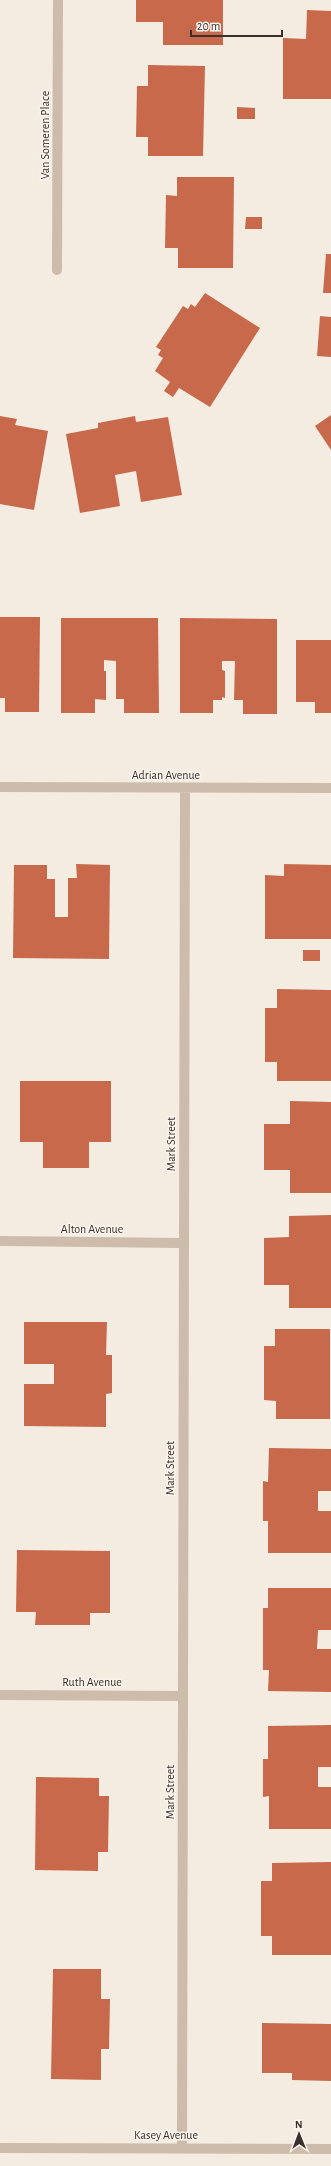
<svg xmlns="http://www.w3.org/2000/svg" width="331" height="2166" viewBox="0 0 331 2166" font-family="'Alegreya Sans',sans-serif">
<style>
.building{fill:#c8694b}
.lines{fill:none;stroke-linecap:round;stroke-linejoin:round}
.street{stroke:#cdbbac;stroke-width:10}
.labels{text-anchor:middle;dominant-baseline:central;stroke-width:3;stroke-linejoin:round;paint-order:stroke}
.street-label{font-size:12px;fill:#3b302b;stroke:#fbf5ee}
</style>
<rect width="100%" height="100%" fill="#f4ebe1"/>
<!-- building -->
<path class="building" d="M136 0H223V45H163V22H136Z
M307 10 331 11V99H283V38L306 39Z
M148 65 205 66 203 156H148V137H136L137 86H148Z
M237 107 255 108V119H237Z
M177 177H234L233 268H178V248H165L166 195 177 196Z
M246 217H262V229H245Z
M326 254H331V293H323Z
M205 293 260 328 210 407 179 388 173 397 164 391 170 382 155 371 163 358 158 355 161 350 156 347 183 306 188 309 191 304 195 307Z
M320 316 331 317V357L317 356Z
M331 415V450L315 426Z
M0 416 17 419 15 425 48 431 34 510 0 504Z
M135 416 136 422 168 417 182 495 141 502 136 471 115 475 120 506 80 513 66 434 98 428V423Z
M0 617H40L39 712H5V698H0Z
M61 618H158L159 713H124V699H116V661L104 660V671H106V700L95 699V713H61Z
M180 618 277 619V714H243V700H234L235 661H222V670L225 671V698L222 697V700H213V713H180Z
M296 640H331V713H315V702H296Z
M76 864 110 865 109 959 13 958 14 865H47V879H55V917H68V878H77Z
M284 864 331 865V939H265V875L284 876Z
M303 950H320V961H303Z
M277 989 331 990V1081H277V1062H265V1008H277Z
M20 1081H111V1142H89V1168H43V1142H20Z
M290 1101 331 1102V1193H290V1170H264V1124H290Z
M331 1215V1308H289V1285H264V1238L289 1237V1216Z
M24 1322H107L106 1355H112V1393L106 1394V1427L24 1426V1384H54V1364H24Z
M275 1329H330V1419H276V1401L264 1400V1346H275Z
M269 1448 331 1449V1491H318V1511H331V1553H268V1521H263V1481L268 1482Z
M17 1550 110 1551V1613H90V1625H35L36 1612H16Z
M268 1588H331V1630H318L317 1649H331V1692L268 1691 269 1670H263V1608H268Z
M331 1725V1767H318V1787H331V1829H269V1796L263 1797V1759H268V1726Z
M36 1777 99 1778V1796H109L108 1852H98V1871L35 1870Z
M331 1862V1955H272V1936H261V1881H272V1863Z
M53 1969H101V1999H110L109 2049H101V2080L51 2079Z
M262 2023 331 2024V2081L292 2080V2073H262Z"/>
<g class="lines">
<!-- street -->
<path class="street" d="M57 270 58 0
M0 787 331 788
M0 1241 184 1243
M0 1695 183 1696
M0 2148 331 2149
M182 2148 185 788"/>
</g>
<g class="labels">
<!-- street labels -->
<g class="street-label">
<text transform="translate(45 135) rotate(-90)">Van Someren Place</text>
<text x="166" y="775">Adrian Avenue</text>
<text transform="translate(171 1144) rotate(-90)">Mark Street</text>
<text x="92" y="1229">Alton Avenue</text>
<text transform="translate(170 1468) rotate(-90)">Mark Street</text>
<text x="92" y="1682">Ruth Avenue</text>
<text transform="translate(170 1792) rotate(-90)">Mark Street</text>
<text x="166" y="2135">Kasey Avenue</text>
</g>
</g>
<!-- north arrow -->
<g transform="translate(299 2134) rotate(359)" stroke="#fbf5ee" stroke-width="3" paint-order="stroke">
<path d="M0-3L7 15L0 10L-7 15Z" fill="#3b302b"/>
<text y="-6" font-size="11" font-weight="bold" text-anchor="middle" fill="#3b302b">N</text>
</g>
<!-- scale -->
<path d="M191 30v6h91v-6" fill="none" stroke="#3b302b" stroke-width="2"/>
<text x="197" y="30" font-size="12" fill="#3b302b" stroke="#fbf5ee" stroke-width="3" paint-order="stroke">20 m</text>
</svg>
